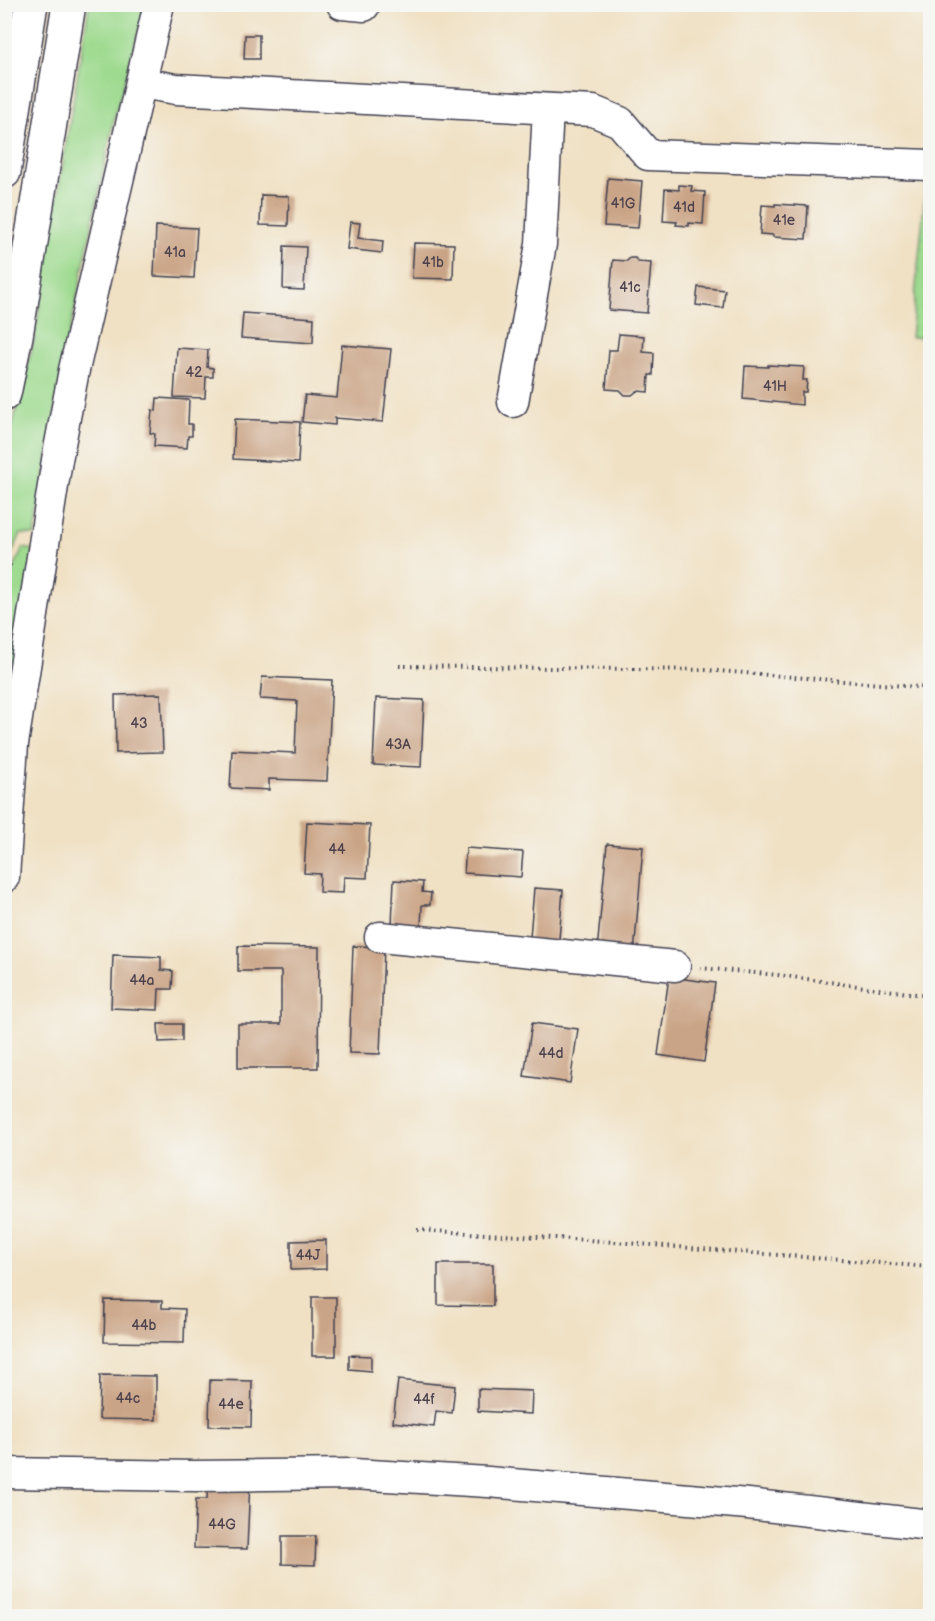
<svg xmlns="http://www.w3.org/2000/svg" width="935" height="1621" viewBox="0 0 935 1621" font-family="'Balsamiq Sans',sans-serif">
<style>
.green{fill:#9eda8f;stroke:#607e65;stroke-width:1.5}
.building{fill:#caa486}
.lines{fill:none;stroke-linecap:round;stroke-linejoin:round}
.minor-casing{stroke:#413f50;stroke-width:33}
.major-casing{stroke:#413f50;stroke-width:36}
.path{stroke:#413f50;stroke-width:4;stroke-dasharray:1.5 4.5;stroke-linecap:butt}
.minor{stroke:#fff;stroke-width:30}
.major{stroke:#fff;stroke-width:33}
.labels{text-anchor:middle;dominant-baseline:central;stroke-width:4.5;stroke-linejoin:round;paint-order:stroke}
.number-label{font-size:14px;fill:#4c424e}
</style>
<rect width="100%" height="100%" fill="#f6f6f2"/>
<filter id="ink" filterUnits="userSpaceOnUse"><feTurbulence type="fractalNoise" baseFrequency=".0167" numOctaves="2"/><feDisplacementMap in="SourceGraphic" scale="12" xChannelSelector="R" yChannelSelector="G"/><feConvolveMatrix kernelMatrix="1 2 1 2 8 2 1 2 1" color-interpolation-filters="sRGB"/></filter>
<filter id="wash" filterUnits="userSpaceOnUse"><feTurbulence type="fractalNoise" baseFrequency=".008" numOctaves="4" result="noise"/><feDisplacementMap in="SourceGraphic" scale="24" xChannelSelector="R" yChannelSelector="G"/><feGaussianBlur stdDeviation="1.35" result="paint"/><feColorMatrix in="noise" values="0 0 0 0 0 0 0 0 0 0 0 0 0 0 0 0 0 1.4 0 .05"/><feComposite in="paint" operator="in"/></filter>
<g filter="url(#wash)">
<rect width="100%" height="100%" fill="#f0e1c4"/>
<!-- green -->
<path class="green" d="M5 5H16L5 76Z
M89 5H146L114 119 63 365 35 535 21 534 5 567 4 483 9 467 6 452 34 340Z
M927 175H930V338L911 337Z
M23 548 34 550 5 739V587Z"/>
<g id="blocks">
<!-- building -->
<path class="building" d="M245 35H259V59H244Z
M608 178 642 181 638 228 604 226Z
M679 185 692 186 691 191 705 192 703 224 689 223V226L676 225 677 222 663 221 665 189 679 190Z
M261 195 289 196 288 226 260 225Z
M775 204 808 206 806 239 773 237V235L760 234 762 205 775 206Z
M350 222 360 223 358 238 383 241 382 253 347 249Z
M156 226 197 228 194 278 154 276Z
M414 243 454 244 453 279 412 278Z
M284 246 306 247 304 290 283 289Z
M630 258H635L638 262 651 263 647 313 609 310 613 260 627 261Z
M698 287 725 290 723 308 696 305Z
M243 313 314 318 313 343 241 338Z
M619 334 644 336 643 352 654 353 653 375H649L648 392 637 391 632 395H625L620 390 606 389 609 350H617Z
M342 345 391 349 383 422 335 418V425L302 422 305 395 337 398Z
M177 348 208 350 207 367 213 368V377H206L205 398 174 397Z
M768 365 804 367 803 380H807L806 392H802V405L743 399 745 366 768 367Z
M157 398 189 400 188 424H192V436H188L187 448 154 446 155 434 150 433 152 410 156 411Z
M235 419 300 422 298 463 233 459Z
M262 677 332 680 327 781 269 779V790L230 788 232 750 295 753 297 701 260 699Z
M161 694 163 752 116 753 115 695Z
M376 698 424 700 421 767 373 765Z
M307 822 370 825 367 878 344 877 343 893 319 892 320 874 304 873Z
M607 844 643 847 634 954 597 951Z
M466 848 523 852 521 877 464 873Z
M394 880 423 882 422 892 431 893 430 905H422L421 926 392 925Z
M534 888 563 890 558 952 529 950Z
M238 946 319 947 318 1068H238V1024H281V971H238Z
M353 946 384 947 380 1054 349 1053Z
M113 955 161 957V970L173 971 172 989H159L158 1010 111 1008Z
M669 977 715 983 704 1062 658 1055Z
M532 1023 578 1029 570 1083 524 1076Z
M158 1024H182V1041L159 1042Z
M326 1240V1269L291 1270V1241Z
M438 1264H493V1306L438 1305Z
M312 1297H336V1356H312Z
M105 1300 162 1301V1308L185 1309 184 1343 104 1342Z
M349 1355 371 1356V1371L349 1369Z
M100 1375 156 1376V1420L99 1419Z
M210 1380 252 1381 251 1427 209 1426Z
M398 1380 455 1386 452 1413 436 1411 434 1427 393 1422Z
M478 1389 532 1391 531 1414 478 1411Z
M208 1479 250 1480 247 1549 194 1548 196 1499H207Z
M282 1536H316L315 1565 282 1564Z"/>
</g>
</g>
<g filter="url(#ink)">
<use href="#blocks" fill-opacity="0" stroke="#413f50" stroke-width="1.5"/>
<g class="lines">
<defs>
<path id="minor" d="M342 4 364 6
M141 83 176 89 593 111 620 122 648 155 930 165
M513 402 541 244 548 109
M4 877 13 744 57 460 74 370 159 4
M380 937 675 966
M4 1473 195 1476 353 1474 488 1482 748 1504 930 1525"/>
<path id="major" d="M4 172 31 4
M4 394 16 336 69 4"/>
</defs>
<!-- minor casing -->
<use href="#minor" class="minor-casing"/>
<!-- major casing -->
<use href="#major" class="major-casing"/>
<!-- path -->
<path class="path" d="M4 576 12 561
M399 666 707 670 930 688
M700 968 778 975 930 996
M417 1230 589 1240 930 1267"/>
<!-- minor -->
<use href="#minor" class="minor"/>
<!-- major -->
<use href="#major" class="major"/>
</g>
</g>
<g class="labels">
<!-- number labels -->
<g class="number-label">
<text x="623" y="203">41G</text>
<text x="684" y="207">41d</text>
<text x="784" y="220">41e</text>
<text x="175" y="252">41a</text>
<text x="433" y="262">41b</text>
<text x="630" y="287">41c</text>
<text x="194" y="372">42</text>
<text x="775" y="386">41H</text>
<text x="139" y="723">43</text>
<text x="398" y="744">43A</text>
<text x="337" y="849">44</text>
<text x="142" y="980">44a</text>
<text x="551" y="1053">44d</text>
<text x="308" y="1255">44J</text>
<text x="144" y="1325">44b</text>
<text x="128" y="1398">44c</text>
<text x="424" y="1399">44f</text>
<text x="231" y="1404">44e</text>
<text x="222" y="1524">44G</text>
</g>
</g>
<!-- margin -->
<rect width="935" height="1621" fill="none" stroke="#f6f6f2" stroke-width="24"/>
</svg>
